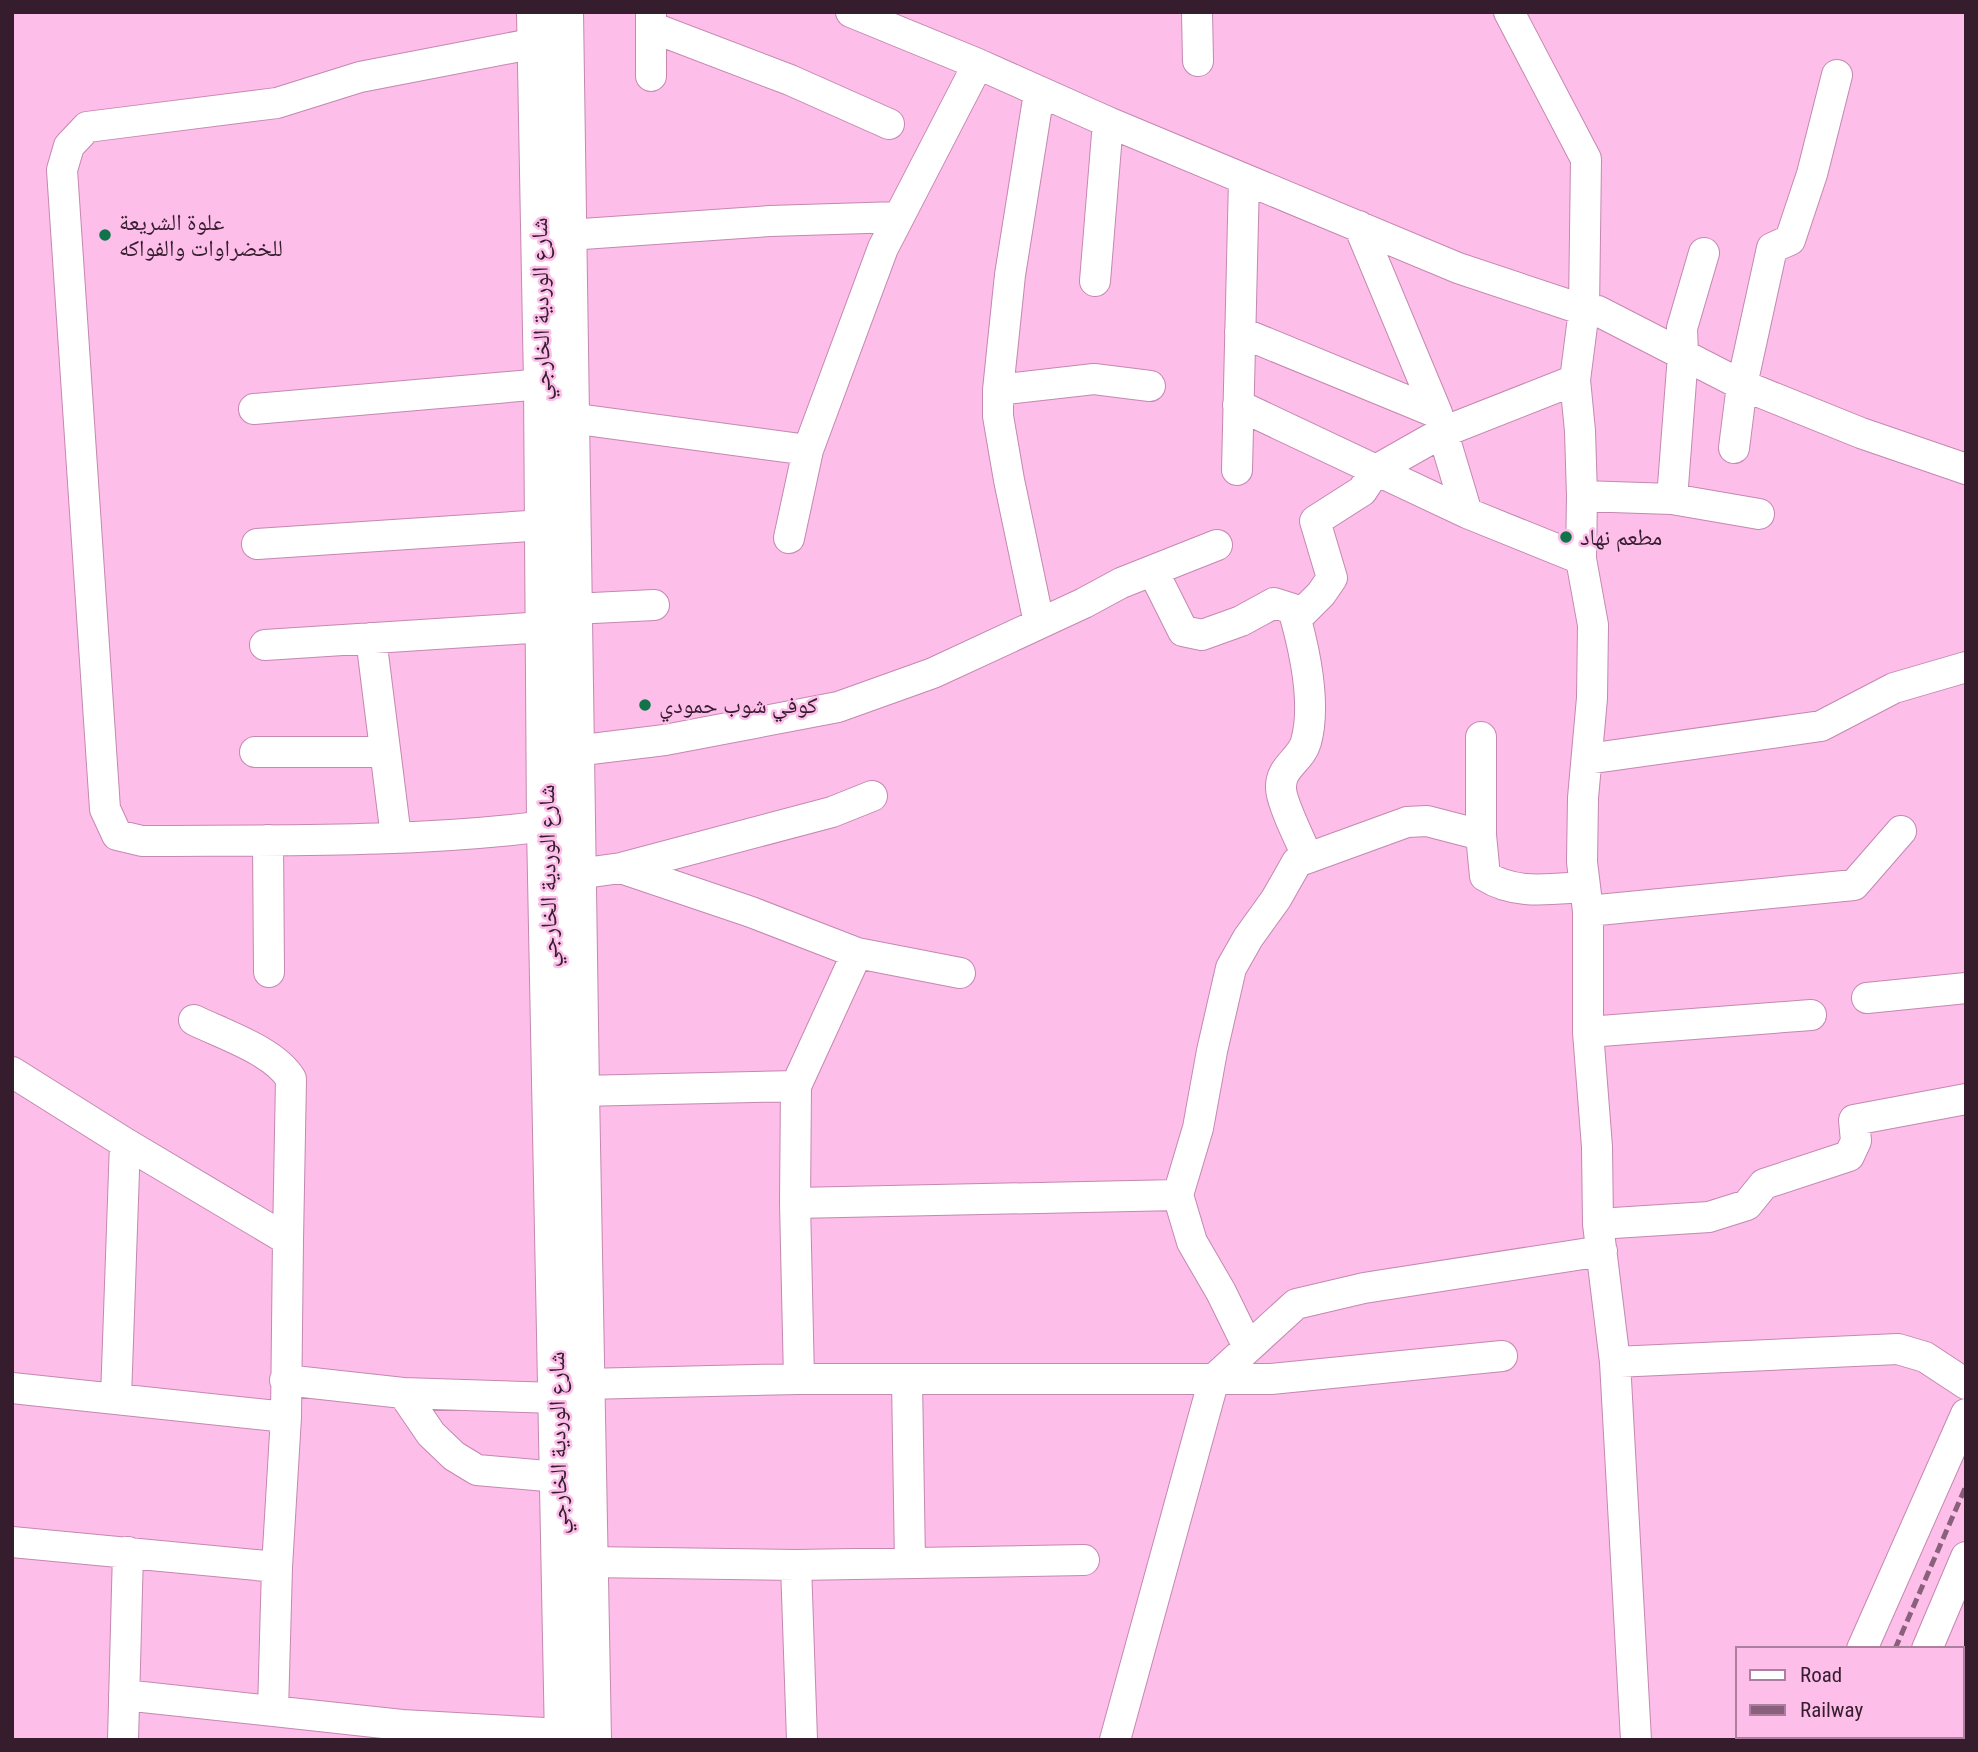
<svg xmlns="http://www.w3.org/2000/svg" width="1978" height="1752" viewBox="0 0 1978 1752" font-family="'Roboto Condensed','Noto Naskh Arabic',sans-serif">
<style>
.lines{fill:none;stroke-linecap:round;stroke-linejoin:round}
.minor-casing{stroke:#c488b1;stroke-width:32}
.major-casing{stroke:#c488b1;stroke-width:40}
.minor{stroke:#fff;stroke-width:30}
.major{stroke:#fff;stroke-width:38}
.rail{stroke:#89617d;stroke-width:5;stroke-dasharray:10 5;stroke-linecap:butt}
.poi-dot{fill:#107349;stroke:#fdbee9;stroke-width:2.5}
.labels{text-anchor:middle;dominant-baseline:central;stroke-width:5;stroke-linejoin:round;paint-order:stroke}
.poi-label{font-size:23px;fill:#351d2e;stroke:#fdbee9;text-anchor:start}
.street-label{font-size:23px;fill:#351d2e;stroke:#fdbee9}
</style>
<rect width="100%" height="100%" fill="#fdbee9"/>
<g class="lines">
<defs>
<path id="minor" d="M851 12 978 64 1108 122 1458 268 1584 310 1598 311 1742 385 1861 433 1966 469
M1197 12 1198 61
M1509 12 1586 159 1584 310 1575 380 1580 431 1582 496 1581 559 1593 625 1592 698 1583 798 1582 862 1588 911V1032L1597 1147 1598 1224 1615 1362 1636 1740
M651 27 790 80 889 124
M536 43 360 77 277 103 87 127 69 146 62 170 105 809 117 835 142 841C277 840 413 843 546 826
M651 76V12
M1359 226 1437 413 1467 513
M568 235 770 221 899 217
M1095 281 1108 122
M1240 332 1437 413
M998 390 1094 379 1150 386
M1238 405 1467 513 1581 559
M254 409 543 384
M570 418 808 450
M1734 448 1742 385 1772 248 1790 240 1812 174 1837 75
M1237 470 1244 179
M1582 496 1672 499 1759 514
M1672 499 1683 355 1682 328 1704 253
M789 538 808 450 883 248 978 64
M257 544 544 525
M1153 571 1183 631 1202 635 1241 621 1274 603 1293 609C1304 647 1317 702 1306 742 1301 760 1280 767 1281 788 1281 802 1301 842 1308 858
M573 609 654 605
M1296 619 1321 594 1332 578 1315 521 1362 491 1376 470 1443 432 1575 380
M1039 623 1009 480 998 416V390L1010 275 1039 93
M371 638 396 837
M265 645 545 627
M1481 737V835L1485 876C1515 895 1549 889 1584 887
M575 751 665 740 838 707 933 673 1084 603 1121 583 1217 545
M255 752H385
M1587 759 1821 726 1894 688 1966 667
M268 840 269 972
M621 868 751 912 857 953 960 973
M577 874 621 868 832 812 872 796
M1588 911 1854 885 1901 831
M1867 998 1966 988
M194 1020C222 1034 275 1051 291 1079L288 1240
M1588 1032 1811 1015
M12 1072 125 1143 288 1240 286 1417 277 1567 273 1711
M580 1091 796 1086
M795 1203 1178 1195
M1598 1224 1709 1217 1747 1205 1764 1184 1849 1156 1856 1141 1854 1120 1966 1099
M1248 1347 1221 1292 1192 1242 1178 1195 1198 1128 1212 1051 1231 968 1248 938 1276 899 1297 862 1407 822 1427 821 1481 835
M1615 1362 1898 1349 1925 1357 1966 1384
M799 1379 795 1203 796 1086 857 953
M285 1380 403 1393 557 1398
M907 1380 910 1563
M585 1384 799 1379H1271L1502 1356
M12 1388 286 1417
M403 1393 431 1434 454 1456 477 1470 558 1477
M116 1398 125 1143
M12 1542 277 1567
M588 1562 796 1565 1084 1560
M796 1565 802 1740
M1862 1649 1966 1414
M1927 1649 1966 1557
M124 1695 402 1725 563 1734
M123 1740 128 1552
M1115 1740 1214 1379 1296 1304 1364 1288 1602 1251
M1823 1740 1824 1736
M1888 1740 1889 1736"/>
<path id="major" d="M536 12 543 384 546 826 564 1740
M564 12 580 1091 592 1740"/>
</defs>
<!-- minor casing -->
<use href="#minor" class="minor-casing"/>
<!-- major casing -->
<use href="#major" class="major-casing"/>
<!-- minor -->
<use href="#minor" class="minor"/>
<!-- major -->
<use href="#major" class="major"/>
<!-- rail -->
<path class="rail" d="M1895 1649 1966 1486
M1856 1740 1857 1736"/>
</g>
<!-- markers -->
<g class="poi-dot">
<circle cx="105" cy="235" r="7"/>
<circle cx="1566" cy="537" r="7"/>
<circle cx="645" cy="705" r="7"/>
</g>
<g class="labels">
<!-- poi labels -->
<g class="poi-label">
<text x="119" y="222">علوة الشريعة<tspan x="119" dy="26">للخضراوات والفواكه</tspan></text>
<text x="1580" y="537">مطعم نهاد</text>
<text x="659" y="705">كوفي شوب حمودي</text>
</g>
<!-- street labels -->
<g class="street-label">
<text transform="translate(541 309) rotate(-91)">شارع الوردية الخارجي</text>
<text transform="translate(548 876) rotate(-91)">شارع الوردية الخارجي</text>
<text transform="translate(558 1443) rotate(-91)">شارع الوردية الخارجي</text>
</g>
</g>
<!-- border -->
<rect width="1978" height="1752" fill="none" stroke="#351d2e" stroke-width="28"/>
<!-- legend -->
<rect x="1736" y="1647" width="228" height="91" fill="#fdbee9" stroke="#ad7e9e" stroke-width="2"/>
<rect x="1750" y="1670" width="35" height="10" fill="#ffffff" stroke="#ad7e9e" stroke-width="2"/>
<text x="1800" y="1682" font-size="21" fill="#351d2e">Road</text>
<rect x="1750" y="1705" width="35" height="10" fill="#89617d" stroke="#ad7e9e" stroke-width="2"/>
<text x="1800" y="1717" font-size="21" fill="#351d2e">Railway</text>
</svg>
